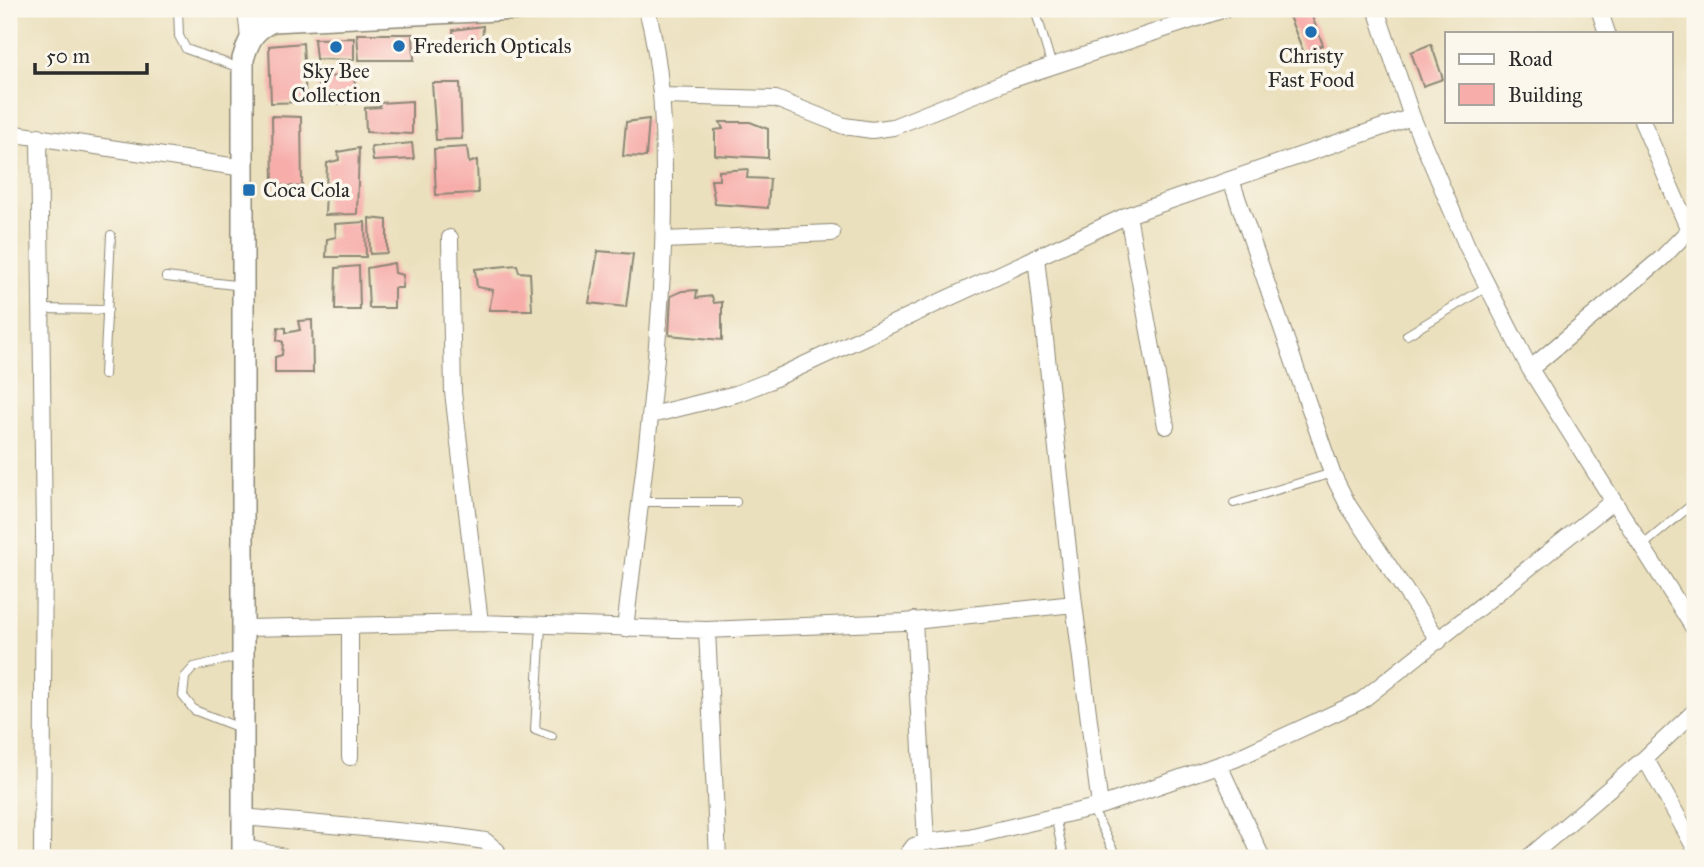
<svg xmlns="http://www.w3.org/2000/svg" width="1704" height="867" viewBox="0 0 1704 867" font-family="'IM FELL Great Primer',serif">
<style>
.building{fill:#f7aeab}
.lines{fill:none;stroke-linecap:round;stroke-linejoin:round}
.service-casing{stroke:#8b8674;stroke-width:10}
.minor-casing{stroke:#8b8674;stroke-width:18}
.tertiary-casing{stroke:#8b8674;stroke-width:24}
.service{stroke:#fff;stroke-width:8}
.minor{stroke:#fff;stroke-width:16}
.tertiary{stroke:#fff;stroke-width:21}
.poi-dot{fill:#1f6fb2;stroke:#fbf7ec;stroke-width:2.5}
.labels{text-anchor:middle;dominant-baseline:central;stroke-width:7;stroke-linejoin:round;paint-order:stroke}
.poi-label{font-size:21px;fill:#2b2b2b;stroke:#fbf7ec;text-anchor:start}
</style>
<rect width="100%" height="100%" fill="#fbf7ec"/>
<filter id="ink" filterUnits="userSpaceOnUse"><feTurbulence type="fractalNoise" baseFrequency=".0143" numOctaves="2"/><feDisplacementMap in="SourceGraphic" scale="14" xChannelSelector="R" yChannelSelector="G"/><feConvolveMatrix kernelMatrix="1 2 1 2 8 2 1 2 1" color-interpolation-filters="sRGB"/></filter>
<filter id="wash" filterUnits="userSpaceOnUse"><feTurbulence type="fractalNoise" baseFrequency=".00686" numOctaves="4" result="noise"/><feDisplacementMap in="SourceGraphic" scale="28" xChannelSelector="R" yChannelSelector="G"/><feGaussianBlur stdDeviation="1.57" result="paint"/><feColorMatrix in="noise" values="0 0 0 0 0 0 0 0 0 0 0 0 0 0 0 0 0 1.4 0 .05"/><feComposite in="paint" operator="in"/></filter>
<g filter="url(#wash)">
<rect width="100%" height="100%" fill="#ebe0bd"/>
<g id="blocks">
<!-- building -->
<path class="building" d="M1286 9H1309L1323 45 1304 53Z
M483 26 482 49 455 51 453 30Z
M357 34H413L414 60H359Z
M354 38V60L316 59 314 39Z
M303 43 306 102 271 103 269 46Z
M1431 44 1443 79 1423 86 1411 52Z
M354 76 357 103 319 104 318 77Z
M432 83H460L462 139 436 140Z
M412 101V134L366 132 365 108 380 107 379 103Z
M272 116 301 117 302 187 273 185Z
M649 119 646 157 623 156 626 122Z
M720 122H750L768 129V158L715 155V130L723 129Z
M412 143 414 159 373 161 371 147Z
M467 147 469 163 477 160 478 193 436 195 434 149Z
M359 148 357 214 325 215 327 163 339 160 338 152Z
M748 169 747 178 770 179 768 208 715 204 711 180H719V171Z
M369 218 387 220V253L370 254Z
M365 222 366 257H326L327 239 336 237 335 224Z
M598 251 633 254 626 307 589 303Z
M394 263 395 273 403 275 402 288H394V308H369L367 268Z
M517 265 519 272 530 273 532 310H489L493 290 477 287 475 269Z
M359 266 360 310H335L336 268Z
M697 290 696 298 712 296 714 303 722 302V340L669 335 671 296 682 291Z
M312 320 313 373H275V357L282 355 283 342 277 340 278 327 286 328V333L300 330 298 321Z"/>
</g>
</g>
<g filter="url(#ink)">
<use href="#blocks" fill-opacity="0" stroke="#8b8674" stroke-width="2"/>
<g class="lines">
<defs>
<path id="service" d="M178 9 179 36 186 49 240 68
M1035 9 1052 67
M166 277 243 286
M41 309 108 310
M1407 335 1488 286
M104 375 111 235
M641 502H736
M1234 503 1332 473
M1641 547 1695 502
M541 625 535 730 552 736
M240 728 194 710 183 696 185 677 194 667 241 656
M1092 808 1117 858
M1055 816 1064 858
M243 843 284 853 289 858"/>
<path id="minor" d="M246 9 249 39
M1376 9 1412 117 1467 246 1530 369 1695 630
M1599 9 1607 33
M662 96 776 99 844 126 872 130 893 127 1010 80 1225 9
M1642 121 1689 230
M9 133 244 168
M39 136 44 534 42 858
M1231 180 1332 473 1348 505 1439 641
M1128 215 1166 426
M450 238 453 392 480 623
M664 240 832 233
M1036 257 1074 604 1100 806
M1530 369 1662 258 1695 224
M651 415 736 394 769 381 1128 215 1412 117
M914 620 926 842
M350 626V757
M242 628 480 623 707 630 904 622 1074 604
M625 629C642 481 665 332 664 183 664 125 662 66 647 9
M707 630 718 858
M1645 758 1695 848
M1219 765 1262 858
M243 817 451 836 485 841 497 851V858
M905 858 914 846 926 842 969 837 1100 806 1235 759 1361 701 1612 502
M1528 858 1645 758 1695 711"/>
<path id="tertiary" d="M243 858V59C249 39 254 29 273 21L519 9"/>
</defs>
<!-- service casing -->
<use href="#service" class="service-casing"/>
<!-- minor casing -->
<use href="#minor" class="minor-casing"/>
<!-- tertiary casing -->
<use href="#tertiary" class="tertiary-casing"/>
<!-- service -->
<use href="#service" class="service"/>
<!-- minor -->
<use href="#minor" class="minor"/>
<!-- tertiary -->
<use href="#tertiary" class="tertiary"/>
</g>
</g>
<!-- markers -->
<g class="poi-dot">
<circle cx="1311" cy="32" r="7"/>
<circle cx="399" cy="46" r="7"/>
<circle cx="336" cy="47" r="7"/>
<rect x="242" y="183" width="14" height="14" rx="3.5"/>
</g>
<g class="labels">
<!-- poi labels -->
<g class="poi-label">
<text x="413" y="46">Frederich Opticals</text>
<text x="1311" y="56" text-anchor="middle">Christy<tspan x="1311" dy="24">Fast Food</tspan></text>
<text x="336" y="71" text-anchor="middle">Sky Bee<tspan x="336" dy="24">Collection</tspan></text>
<text x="263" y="190">Coca Cola</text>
</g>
</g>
<!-- margin -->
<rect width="1704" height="867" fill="none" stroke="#fbf7ec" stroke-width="35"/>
<!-- legend -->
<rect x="1445" y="32" width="228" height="91" fill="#fbf7ec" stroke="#a8a59f" stroke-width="2"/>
<rect x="1459" y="54" width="35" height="10" fill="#ffffff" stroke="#a8a59f" stroke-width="2"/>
<text x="1508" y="66" font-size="21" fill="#2b2b2b">Road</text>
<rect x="1459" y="84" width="35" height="21" fill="#f7aeab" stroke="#a8a59f" stroke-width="2"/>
<text x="1508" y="102" font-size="21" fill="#2b2b2b">Building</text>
<!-- scale -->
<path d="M35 63v10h112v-10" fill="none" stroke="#2b2b2b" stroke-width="3.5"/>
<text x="46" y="63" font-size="21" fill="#2b2b2b" stroke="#fbf7ec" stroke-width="5" paint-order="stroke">50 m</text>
</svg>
